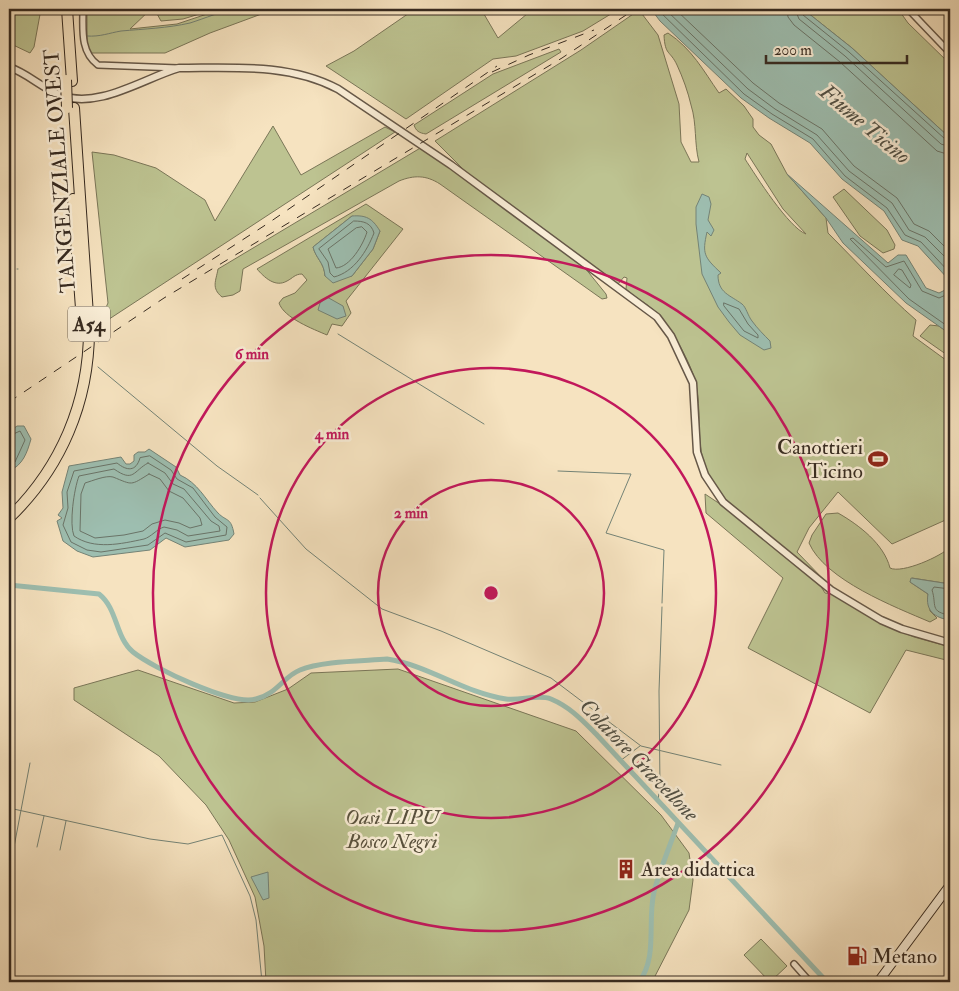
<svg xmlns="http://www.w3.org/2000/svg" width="959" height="991" viewBox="0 0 959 991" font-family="'IM FELL Double Pica',serif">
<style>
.green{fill:#bdc391;stroke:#7a7658;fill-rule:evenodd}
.water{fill:#9dbeb0;stroke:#748376}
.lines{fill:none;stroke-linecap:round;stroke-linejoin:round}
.shore{stroke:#6a7468;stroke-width:1}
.stream{stroke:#748376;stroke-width:1}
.canal{stroke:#9dbeb0;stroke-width:5}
.minor-casing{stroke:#665848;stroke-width:8}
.tertiary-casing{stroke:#665848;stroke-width:9}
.secondary-casing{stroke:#362a20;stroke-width:10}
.motorway-casing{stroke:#362a20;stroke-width:12}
.minor{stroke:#f9edd6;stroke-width:5}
.tertiary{stroke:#f9edd6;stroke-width:6}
.secondary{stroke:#f9edd6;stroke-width:8}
.motorway{stroke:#f6e3c0;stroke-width:10}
.rail{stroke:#362a20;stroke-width:1;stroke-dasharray:9 9;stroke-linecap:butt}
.motorway-bridge-casing{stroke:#362a20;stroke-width:12;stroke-linecap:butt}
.motorway-bridge{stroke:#f6e3c0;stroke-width:10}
.ring{fill:none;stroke:#c2185b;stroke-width:2.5}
.labels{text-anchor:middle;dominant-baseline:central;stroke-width:5;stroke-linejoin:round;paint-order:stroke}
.shield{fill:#f9edd6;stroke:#706457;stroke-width:1}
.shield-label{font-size:20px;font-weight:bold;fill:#362a20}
.street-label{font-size:21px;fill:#362a20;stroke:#f9edd6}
.poi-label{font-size:21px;fill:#362a20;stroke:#f9edd6;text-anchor:start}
.park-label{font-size:21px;font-style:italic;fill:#58503c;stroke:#f9edd6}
.water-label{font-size:22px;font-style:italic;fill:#504f44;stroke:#f9edd6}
.centre{fill:#c2185b;stroke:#f9edd6;stroke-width:2.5}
.ring-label{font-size:15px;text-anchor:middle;font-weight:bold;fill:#c2185b;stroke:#f9edd6;stroke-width:5;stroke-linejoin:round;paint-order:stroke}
</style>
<rect width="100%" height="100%" fill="#f6e3c0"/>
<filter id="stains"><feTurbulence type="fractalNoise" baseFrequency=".004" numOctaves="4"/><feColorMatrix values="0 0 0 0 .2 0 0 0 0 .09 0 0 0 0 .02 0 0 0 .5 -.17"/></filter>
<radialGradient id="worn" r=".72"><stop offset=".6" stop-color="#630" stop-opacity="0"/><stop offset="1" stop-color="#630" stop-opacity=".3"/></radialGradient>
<!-- green -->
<path class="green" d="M9 9H41L34 47 30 53 9 43Z
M87 9H151L130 29 177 24 222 9H275L210 33 165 53H91L87 45Z
M159 9H216L183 19 161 21 156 12Z
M415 9H481L498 38 533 9H619L583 31 516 56 493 59 406 119 326 66 354 51Z
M803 9H898L908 23 950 64V138L852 48Z
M639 10 658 35 679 104 681 142 691 162H699C694 143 697 124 691 105 688 92 683 78 677 65 670 50 665 56 664 35L668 33C692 49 703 70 719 93L726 89 744 106 753 119V127L759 135 771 144 787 174 826 218 828 233C857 262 885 293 916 320L913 336 950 363V518L892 544 838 492 809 528 797 552 825 581C793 556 731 514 712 481 693 450 703 418 696 385 692 364 671 327 656 312 647 303 635 298 626 289L627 278 624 277 618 284 469 175 435 141 581 50ZM747 153 783 209 806 234C789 228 756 176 745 159Z
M559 49 561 52 426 134C419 133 416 131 414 125L493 74Z
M273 126 301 175 385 127 395 132 97 327 108 303 92 152 114 155 156 168 205 200 215 221Z
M422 147 585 268 606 294 607 298 602 299 440 184C426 175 414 175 399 181L243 269 240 291 233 295 222 297C211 288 216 281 218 269Z
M844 189 887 230 895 245 894 249 883 253 860 236 833 197Z
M366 204 403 229 346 301 351 313 342 326 332 324 327 335C313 329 284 318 279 303L283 298 295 293 307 280 302 274C295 274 293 278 287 281 275 288 264 277 257 269ZM352 216 380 231 373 249 352 276H325C324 262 316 259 313 247Z
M930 325 939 326 950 334V357L920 336Z
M705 494 723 506 820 585 825 593 832 594 884 625 914 637 950 647V661L906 650 870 713 748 648 783 578 706 513Z
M838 513C859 525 884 544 890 568 902 574 942 556 950 547V584L912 578 910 582 928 594 930 611 937 618 930 622C895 607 825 580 809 543L812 535 826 514Z
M398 669 576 731 661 815 689 853 693 880 689 910 652 982H266L264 946 255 897 229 840 206 805 159 756 74 700V688L138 670 234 703 255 702 288 689 311 673Z
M761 939 787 966 770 982 744 955Z"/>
<!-- water -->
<path class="water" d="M651 9H803L852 48 950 138V334L906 303 843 243 826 218 787 174 888 263 898 255H906L926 288 939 293 947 289 949 280 918 246 902 240 884 211 842 179 810 143 769 118 741 98 660 21Z
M702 194 709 197 711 204 708 220 714 230 711 236 707 232C702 254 704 257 721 273L718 275C718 293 730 295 742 304 746 307 748 316 752 321 757 328 764 335 770 341L771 348 764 350 740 335 729 322 718 307 702 274 696 224V207Z
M352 216C366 215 372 218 380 231L373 249 352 276 333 283 325 276C324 262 316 259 313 247Z
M327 297 343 306 346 316 337 319 318 310 320 303Z
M17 426H24L31 439C27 453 23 465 9 471V432Z
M149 449 176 467 180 475C198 483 205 499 218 513 227 522 231 517 234 534L229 540 185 547 166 538 150 550 93 557 77 551 63 541 57 521 62 518 58 515 63 508 62 492 69 466 121 457 126 464H130L134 461V455L138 452H145Z
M911 578 950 584V620C935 618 925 611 928 594L910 582Z
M268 872 269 898 263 900 251 877Z"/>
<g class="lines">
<!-- shore -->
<path class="shore" d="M657 9 744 94 772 114 813 139 845 176 887 208 905 235 921 242 950 273
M665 9 748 89 775 109 817 135 849 171 892 203 909 230 925 237 950 262
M675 9 753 83 779 103 822 129 854 166 897 198 914 224 929 231 950 252
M787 9 788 17 794 25 840 62 937 151 950 155
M795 9 799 19 845 56 941 144 950 147
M801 9 803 15 849 52 945 139 950 141
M354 221C364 221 371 223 374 233 367 251 354 272 334 277L330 273 328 262 319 249Z
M362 227 367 232C363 245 350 267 336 268L328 249 356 228Z
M899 269 902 270 911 285 910 288 894 275Z
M950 293 939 298 922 291 904 261 886 267 853 238 850 239 909 299 950 328
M724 303 739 309 748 324 758 335V338L744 331 724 306Z
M9 436 20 431 25 440 15 462 9 466
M150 456 171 470 177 479 193 488 215 517 227 527 226 535 186 542 165 533 148 545 101 552 87 550 71 542 63 525 68 508 67 492 74 471 117 463C127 471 136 472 140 458Z
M148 463 165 473 173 484 184 489 211 521 219 526 220 531 188 536 177 530 164 527C157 529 151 537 144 539 121 544 94 550 74 536 69 524 74 489 79 476L114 469C134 483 133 471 148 463Z
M149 474 160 479 169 491 183 498 200 518 202 525 190 528 179 523 165 520 152 524 143 531 124 535 95 538 80 531 81 494 85 483C92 481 106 475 113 477 133 485 130 486 149 474Z
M950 589 934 587 932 590C937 605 929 612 950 615"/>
<!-- stream -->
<path class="stream" d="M87 36C100 37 109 33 121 31 144 29 168 28 190 23 206 18 221 11 238 9
M17 269H18
M9 271 14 269
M338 334 484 424
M98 367 217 466 258 495
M558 471 631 474 606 533 664 550 662 603
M260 498 306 549 382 609 441 631 551 678 641 746 721 765
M620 761 640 746
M660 787 659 691 662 607
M658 801 659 792
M9 808 150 839 188 844 222 835 250 896 256 920 262 982
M14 847 30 763
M37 847 44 816
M60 850 66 821"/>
<!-- canal -->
<path class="canal" d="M9 585 99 594C118 609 115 637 133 652 153 668 232 706 256 699 277 694 284 676 300 670 321 661 363 661 387 659 428 665 464 693 506 699 520 701 538 694 551 699 570 707 582 720 596 734L827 982
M639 982C658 957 647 922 654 892 660 869 670 846 678 823"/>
<defs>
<path id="minor" d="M83 9C83 29 80 52 98 65L178 68
M908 9 950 53
M794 964 810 982"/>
<path id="tertiary" d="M9 67C27 73 42 88 60 95 98 110 144 78 179 68 232 68 289 63 338 89L451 165 657 317 671 336 693 383 697 452 705 475 723 502 831 590 881 620 902 629 950 643"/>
<path id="secondary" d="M878 982 950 885"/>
<path id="motorway" d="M67 9 72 81
M73 199 82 322
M9 518C61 468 89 402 89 330L74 108"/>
</defs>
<!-- minor casing -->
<use href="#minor" class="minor-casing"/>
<!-- tertiary casing -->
<use href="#tertiary" class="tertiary-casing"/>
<!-- secondary casing -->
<use href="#secondary" class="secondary-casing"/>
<!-- motorway casing -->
<use href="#motorway" class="motorway-casing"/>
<!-- minor -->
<use href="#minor" class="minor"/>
<!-- tertiary -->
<use href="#tertiary" class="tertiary"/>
<!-- secondary -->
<use href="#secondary" class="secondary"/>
<!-- motorway -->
<use href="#motorway" class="motorway"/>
<!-- rail -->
<path class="rail" d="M492 72 529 55 594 30
M182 279 267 224 497 66
M9 402 164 298 562 58 635 9"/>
<defs>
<path id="motorway-bridge" d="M66 80 67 108"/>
</defs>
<!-- motorway-bridge casing -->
<use href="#motorway-bridge" class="motorway-bridge-casing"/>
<!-- motorway-bridge -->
<use href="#motorway-bridge" class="motorway-bridge"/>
</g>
<!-- distance rings -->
<g class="ring">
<circle cx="491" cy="593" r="113"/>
<circle cx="491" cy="593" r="225"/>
<circle cx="491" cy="593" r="338"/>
</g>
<!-- icons -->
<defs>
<symbol id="stadium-bare" viewBox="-9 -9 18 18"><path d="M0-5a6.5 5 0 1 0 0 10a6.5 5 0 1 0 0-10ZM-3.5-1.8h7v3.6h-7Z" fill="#8f2418" stroke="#f9edd6" stroke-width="2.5" paint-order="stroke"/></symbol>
<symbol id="building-bare" viewBox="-9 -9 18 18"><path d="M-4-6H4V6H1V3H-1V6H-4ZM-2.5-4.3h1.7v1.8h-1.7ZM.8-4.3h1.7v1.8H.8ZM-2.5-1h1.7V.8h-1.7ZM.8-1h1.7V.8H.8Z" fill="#8f2418" stroke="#f9edd6" stroke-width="2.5" paint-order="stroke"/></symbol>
<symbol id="fuel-bare" viewBox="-9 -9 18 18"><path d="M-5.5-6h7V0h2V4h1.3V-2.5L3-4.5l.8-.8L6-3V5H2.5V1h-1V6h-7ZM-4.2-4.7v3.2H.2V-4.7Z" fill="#8f2418" stroke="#f9edd6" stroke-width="2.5" paint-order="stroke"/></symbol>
</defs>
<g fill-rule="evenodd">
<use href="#stadium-bare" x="864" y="445" width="28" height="28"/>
<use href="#building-bare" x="612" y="855" width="28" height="28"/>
<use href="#fuel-bare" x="843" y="942" width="28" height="28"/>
</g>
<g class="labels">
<!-- shield labels -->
<rect class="shield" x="68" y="306.5" width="42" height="35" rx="4"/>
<g class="shield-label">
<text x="89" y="324">A54</text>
</g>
<!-- street labels -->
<g class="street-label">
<text transform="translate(60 171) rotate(-94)">TANGENZIALE OVEST</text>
</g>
<!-- poi labels -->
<g class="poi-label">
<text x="863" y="447" text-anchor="end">Canottieri<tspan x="863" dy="24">Ticino</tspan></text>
<text x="641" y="869">Area didattica</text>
<text x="872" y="956">Metano</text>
</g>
<!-- park labels -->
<g class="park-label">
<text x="392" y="817">Oasi LIPU<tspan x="392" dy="24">Bosco Negri</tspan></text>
</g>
<!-- water labels -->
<g class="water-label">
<text transform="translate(865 124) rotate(40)">Fiume Ticino</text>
<text transform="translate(639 760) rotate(46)">Colatore Gravellone</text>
</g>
</g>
<circle cx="491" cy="593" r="8" class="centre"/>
<g class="ring-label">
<text x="252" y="359">6 min</text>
<text x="332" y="439">4 min</text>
<text x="411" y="518">2 min</text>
</g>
<!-- margin -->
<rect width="959" height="991" fill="none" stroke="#f6e3c0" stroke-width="30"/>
<rect x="10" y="10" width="939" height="971" fill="none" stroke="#362a20" stroke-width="2.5"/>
<rect x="15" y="15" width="929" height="961" fill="none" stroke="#362a20"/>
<!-- scale -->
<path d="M766 55v8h141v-8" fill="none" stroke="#362a20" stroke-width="2.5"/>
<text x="774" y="55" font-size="15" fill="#362a20" stroke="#f9edd6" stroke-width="4" paint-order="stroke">200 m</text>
<rect width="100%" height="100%" filter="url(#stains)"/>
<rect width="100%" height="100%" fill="url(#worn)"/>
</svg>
